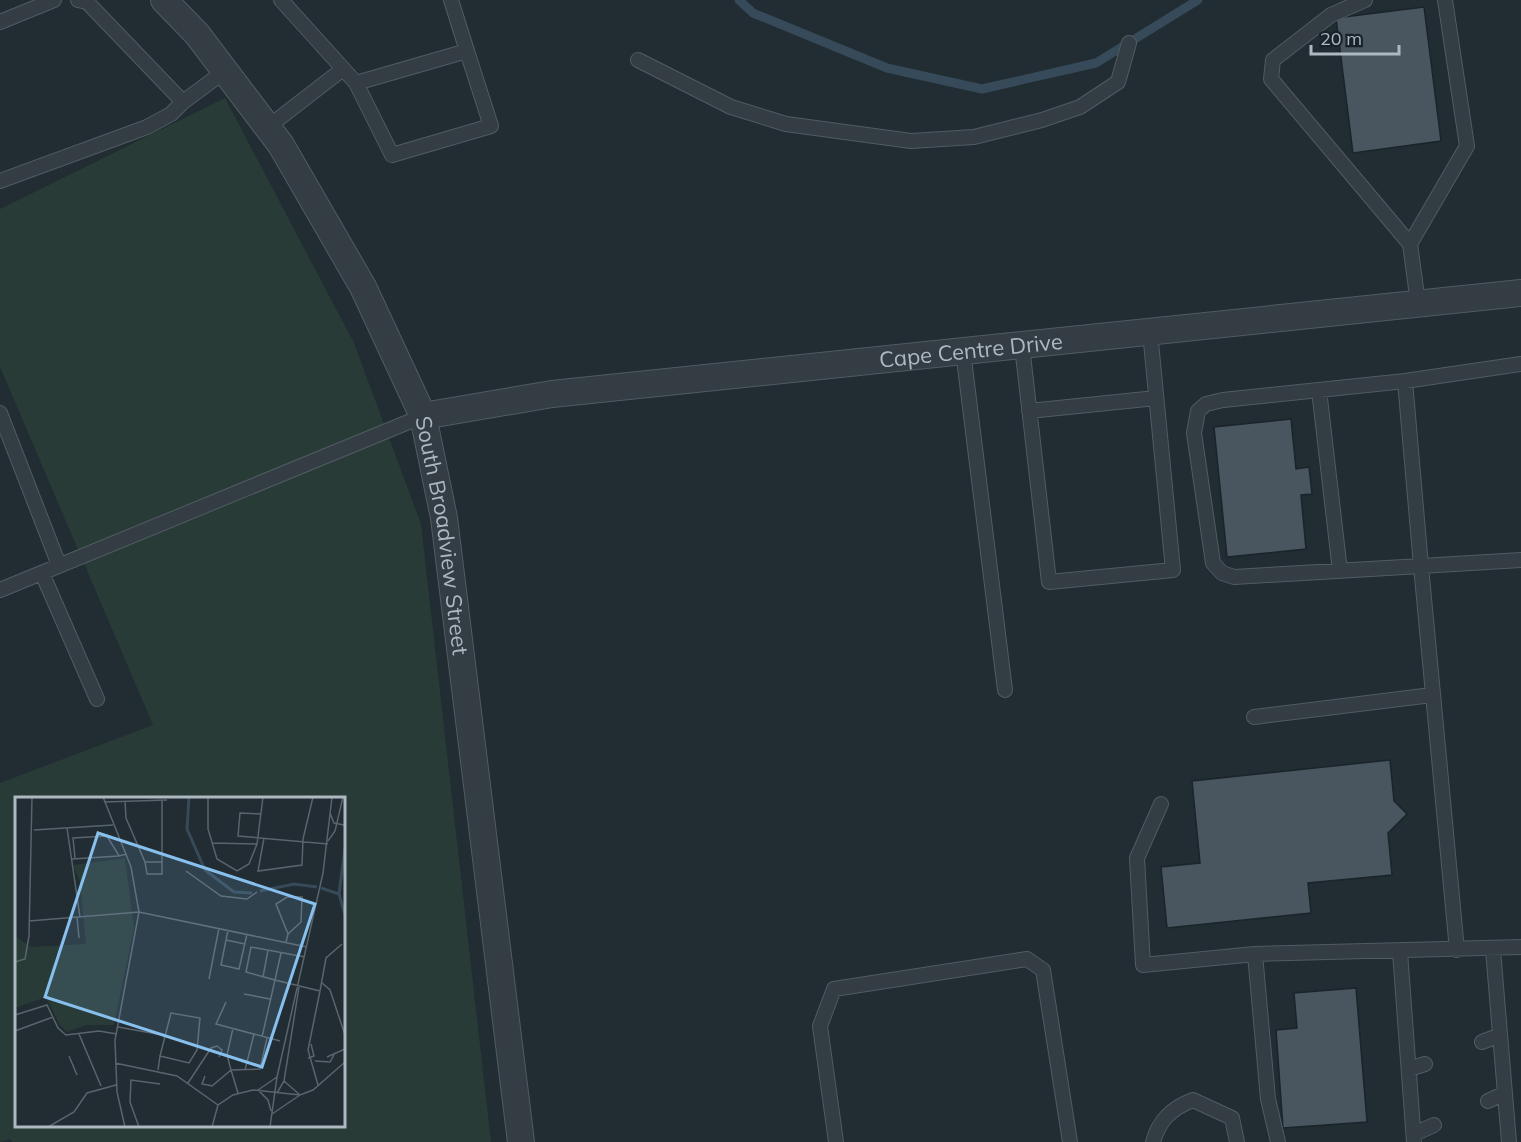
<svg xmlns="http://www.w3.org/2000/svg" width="1521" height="1142" viewBox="0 0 1521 1142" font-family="Mulish,sans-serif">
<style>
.green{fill:#283b37;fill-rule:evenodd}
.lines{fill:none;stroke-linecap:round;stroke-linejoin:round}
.stream{stroke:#364a59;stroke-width:9}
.building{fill:#49565f;stroke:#1b242a;stroke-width:1.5}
.lane-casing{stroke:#515b62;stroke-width:16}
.street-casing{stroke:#515b62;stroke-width:28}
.lane{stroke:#343d44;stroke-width:14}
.street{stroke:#343d44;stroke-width:26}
.labels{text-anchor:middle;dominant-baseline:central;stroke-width:4.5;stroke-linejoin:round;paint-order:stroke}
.street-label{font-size:22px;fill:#aeb8c1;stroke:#192228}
.inset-river{fill:none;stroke:#364a59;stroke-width:3}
.inset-road{fill:none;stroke:#59646c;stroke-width:1.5}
.view{fill:#87bfed;fill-opacity:0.15;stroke:#87bfed;stroke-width:3}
.inset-edge{fill:none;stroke:#aeb8c1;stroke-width:3}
</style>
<rect width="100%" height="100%" fill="#212c33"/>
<!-- green -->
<path class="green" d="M225 98 354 343 421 524 491 1142H12L10 1139 0 1142V783L153 725 0 367V209ZM16 798H344V1126H16Z"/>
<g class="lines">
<!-- stream -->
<path class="stream" d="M739 0 753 13 887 68 982 89 1096 63 1198 0"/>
</g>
<!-- building -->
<path class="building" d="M1424 7 1441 141 1353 153 1336 18Z
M1291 419 1296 469 1309 467 1312 494 1301 495 1306 549 1227 557 1214 427Z
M1390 760 1394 801 1407 814 1388 833 1392 875 1308 883 1311 913 1167 928 1161 867 1200 863 1192 781Z
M1356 988 1367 1122 1283 1128 1276 1030 1297 1028 1294 993Z"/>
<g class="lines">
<defs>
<path id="lane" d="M78 0 87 2 183 102 225 71
M281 0 356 83 467 51 451 0
M1365 0 1331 15 1273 60 1271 79 1410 244 1418 303
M0 22 54 0
M638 60 731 107 786 124 911 141 974 137 1042 120 1080 107 1118 82 1129 43
M356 83 392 155 491 126 467 51
M268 127 343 69
M0 181 147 127 171 114 183 102
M1410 244 1467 146 1445 0
M1022 346 1049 582 1173 570 1150 332
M963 351 1005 690
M1405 381 1421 566 1234 577 1222 573 1213 563 1194 433 1198 411 1206 404 1223 400 1405 381 1521 364
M1319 390 1340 571
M1029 411 1156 398
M0 413 59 565
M42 573 97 699
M0 590 423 416
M1254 717 1432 695
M1161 804 1137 858 1143 965 1255 954 1521 947
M1457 950 1421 566 1521 560
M1493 950 1509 1142
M1400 952 1414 1142
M1255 954 1268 1099 1278 1142
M1482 1042 1500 1035
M1409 1069 1425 1064
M1488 1101 1505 1093
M1414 1134 1434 1125
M836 1142 820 1026 834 989 1027 959 1043 970 1070 1142
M1153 1142C1159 1120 1172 1108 1193 1100L1232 1118 1237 1142"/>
<g id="street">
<path id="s1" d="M164 0 197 34 281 145 363 287 423 416 444 518 521 1142"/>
<path id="s2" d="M423 416 552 394 1521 293"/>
</g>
</defs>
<!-- lane casing -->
<use href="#lane" class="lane-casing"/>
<!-- street casing -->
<use href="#street" class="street-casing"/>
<!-- lane -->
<use href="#lane" class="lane"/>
<!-- street -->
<use href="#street" class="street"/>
</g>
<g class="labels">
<!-- street labels -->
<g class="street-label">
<text stroke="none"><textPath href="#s2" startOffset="552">Cape Centre Drive</textPath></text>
<text stroke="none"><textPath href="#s1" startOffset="614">South Broadview Street</textPath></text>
</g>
</g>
<!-- overview -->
<g transform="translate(15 797)">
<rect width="330" height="330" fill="#212c33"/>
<path d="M110 61 119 131 99 228H71L52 235 45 228 31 200 0 211V139L16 150 71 147 65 85 58 68Z" fill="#283b37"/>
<path class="inset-river" d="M174 0 172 32 190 73 219 95 237 96M306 91 324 97 330 118M245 94 279 87 302 90M324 97 330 51"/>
<path class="inset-road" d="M88 0 116 70 124 115 100 243 102 295 110 330M193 0V32L202 62 222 74 234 67 242 47 248 0M110 4 111 21 130 65H147V3M89 5 152 3M315 16 319 26 329 28M246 17 225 16 223 39 313 47M52 31 65 120M19 33 98 28M249 41 243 74 287 68 288 42 298 0M313 44 320 34 328 0M197 46 242 47M60 61 58 41 92 39 104 59 112 57M57 62 104 59M130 65 132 77H147V65M171 74 206 99 232 102 242 95M62 120 64 141M14 124 124 115 292 150M213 133 206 168 224 172 232 137M211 143 230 147M271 145 273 137 261 107 272 100H287L286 125 273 137M266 156 260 183 231 175 236 150 290 160M0 165 10 162 14 139 17 0M248 180 253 153M194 182 204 131M307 186 315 193 330 238M229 197 255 202M211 205 201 227 265 244M0 218 32 208 43 231 51 238 84 234 102 237M103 230 142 237M0 234 38 220M64 237 86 289M247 240 260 183 305 194 311 161 327 147M54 259 62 278M312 260 330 252M293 261 299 259 296 247M300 264 315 265 320 256M100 266 162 279 203 308M143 273 145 259 174 266 182 253 185 221 156 216 145 259M230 273 239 237M190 279 187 287 198 289M269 284 285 298M173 286 196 251 202 249 207 253 204 260M303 288 293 253 305 194M197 289 216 273 212 258 218 231M223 296 216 273 245 272 252 241M262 296 269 284 284 190M256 314 253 303 243 293 262 280M257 317 285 298M33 330 59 315 72 296 101 288M124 330 115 305 116 283 145 287M197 330 203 308 218 298 238 293 285 298 298 293 330 265M255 330 262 280 308 76 317 0"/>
<path class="view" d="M83 36 300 107 247 270 30 200Z"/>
<rect width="330" height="330" class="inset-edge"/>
</g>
<!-- scale -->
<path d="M1311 45v9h88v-9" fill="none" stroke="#aeb8c1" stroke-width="3"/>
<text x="1320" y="45" font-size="18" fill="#aeb8c1" stroke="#192228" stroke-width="4.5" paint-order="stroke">20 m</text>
</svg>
